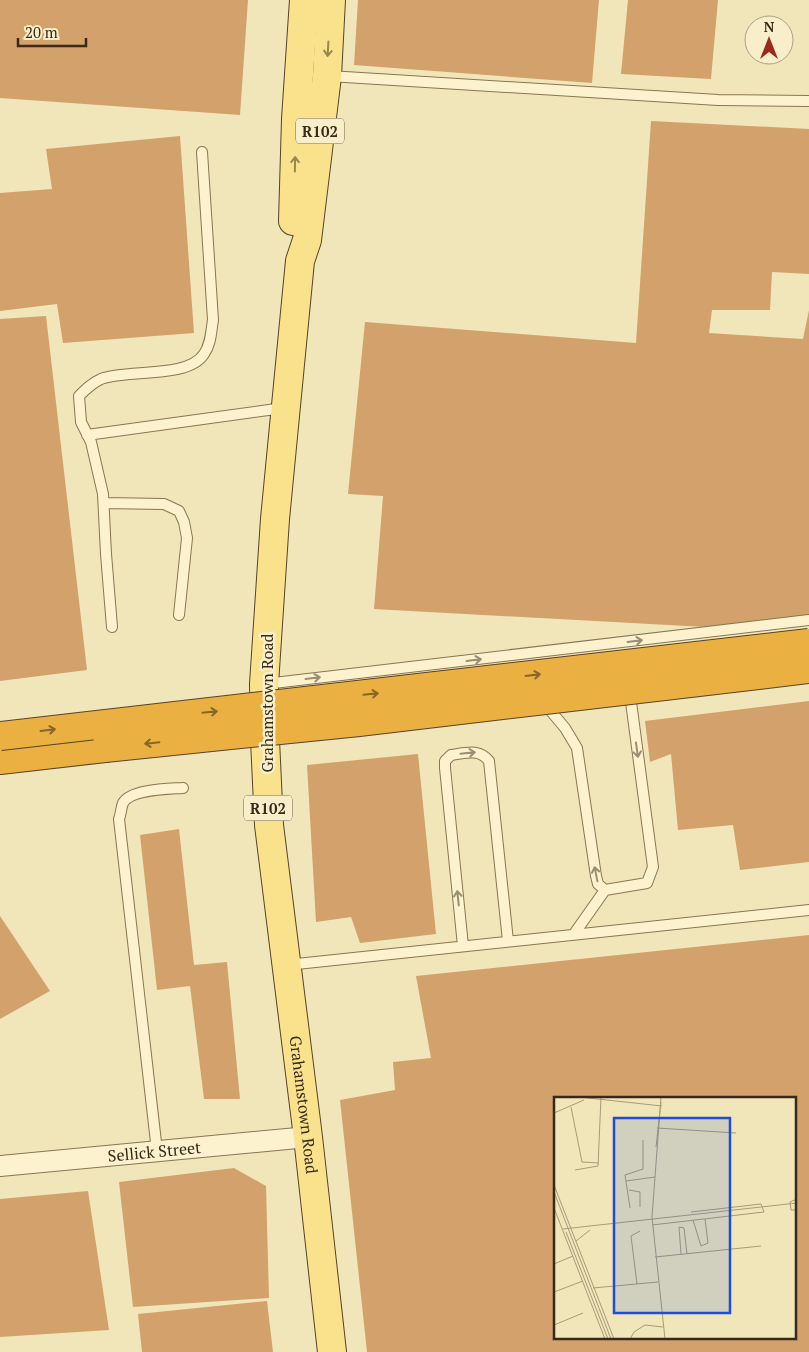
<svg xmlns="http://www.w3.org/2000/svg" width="809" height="1352" viewBox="0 0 809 1352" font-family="'PT Serif',serif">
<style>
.building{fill:#d3a16c;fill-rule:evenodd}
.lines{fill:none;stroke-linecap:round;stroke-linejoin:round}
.service-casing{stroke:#897553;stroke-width:12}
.minor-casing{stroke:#897553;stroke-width:22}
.primary-casing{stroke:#564228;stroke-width:30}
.motorway-casing{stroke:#564228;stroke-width:30}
.service{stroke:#fcf2cd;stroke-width:10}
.minor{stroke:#fcf2cd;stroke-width:20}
.primary{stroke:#fae28d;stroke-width:28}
.motorway{stroke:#eab041;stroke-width:28}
.motorway-bridge-casing{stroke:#564228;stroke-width:30;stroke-linecap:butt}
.motorway-bridge{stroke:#eab041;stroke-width:28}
.oneway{stroke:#988653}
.oneway2{stroke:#9a8e73}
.oneway3{stroke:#88662b}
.labels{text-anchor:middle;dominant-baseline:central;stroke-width:5;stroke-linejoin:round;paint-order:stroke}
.shield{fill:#f8efca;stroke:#71654e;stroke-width:1}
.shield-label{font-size:15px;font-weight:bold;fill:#372a19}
.street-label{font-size:16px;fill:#372a19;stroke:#f8efca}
.inset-road{fill:none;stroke:#a79b7a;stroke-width:1}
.view{fill:#1d4ed8;fill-opacity:0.15;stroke:#1d4ed8;stroke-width:2.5}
.inset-edge{fill:none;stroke:#372a19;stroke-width:2.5}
</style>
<rect width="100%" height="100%" fill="#f1e6ba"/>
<!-- building -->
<path class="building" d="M0 0H248L240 115 0 98Z
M358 0H599L592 83 354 65Z
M628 0H718L711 79 621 74Z
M651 121 809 129V274L772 272 770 310H712L709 333 803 339 809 310V615L705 627 374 609 383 496 348 494 365 322 636 343Z
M180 136 194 333 63 343 57 304 0 311V193L52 189 46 149Z
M46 316 87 670 0 681V319Z
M809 701V862L740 870 733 825 678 830 671 754 650 762 645 721Z
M418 754 436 934 360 943 351 917 316 922 307 765Z
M179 829 194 965 227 962 240 1099H204L190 986 157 990 140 835Z
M0 916 50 991 0 1019Z
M809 935V1352H367L340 1100 395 1090 393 1062 431 1058 416 976ZM555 1098H795V1338H555Z
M234 1168 266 1186 269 1298 133 1307 119 1182Z
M88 1191 109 1330 0 1337V1199Z
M267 1301 273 1352H142L138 1314Z"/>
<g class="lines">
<defs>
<path id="service" d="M329 76 718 100 809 101
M87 435 283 408
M104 503 164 504 179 511 184 522 187 538 179 615
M112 627 106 554 103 494 91 442 81 422 79 396C86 389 92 383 101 379 127 369 188 379 204 354 211 344 211 332 213 320L202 152
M265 684 809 620
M549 709 565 728 577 748 596 876 598 884 605 890 647 883 653 867 631 702
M574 934 605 890
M463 946 445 768V761L451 755C466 753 479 748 489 761L508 941
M287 965 809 910
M157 1151 119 819C121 814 121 808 123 803 131 789 168 789 183 788"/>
<g id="minor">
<path id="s1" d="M0 1166 308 1137"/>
</g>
<g id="primary">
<path id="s2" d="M331 0 327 76 307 240 300 261 275 519 264 684 265 740 269 825 308 1137 332 1352"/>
<path d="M293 221 296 119 304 0"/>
</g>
<path id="motorway" d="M0 760 105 748"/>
</defs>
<!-- service casing -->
<use href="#service" class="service-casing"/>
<!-- minor casing -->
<use href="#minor" class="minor-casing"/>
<!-- primary casing -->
<use href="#primary" class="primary-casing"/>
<!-- motorway casing -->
<use href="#motorway" class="motorway-casing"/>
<!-- service -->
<use href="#service" class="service"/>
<!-- minor -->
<use href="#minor" class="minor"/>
<!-- primary -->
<use href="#primary" class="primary"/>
<!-- motorway -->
<use href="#motorway" class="motorway"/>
<defs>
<path id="motorway-bridge" d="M0 736 809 643
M105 748 359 722 809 669"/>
</defs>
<!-- motorway-bridge casing -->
<use href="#motorway-bridge" class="motorway-bridge-casing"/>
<!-- motorway-bridge -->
<use href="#motorway-bridge" class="motorway-bridge"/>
</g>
<!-- one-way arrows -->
<defs><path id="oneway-shaft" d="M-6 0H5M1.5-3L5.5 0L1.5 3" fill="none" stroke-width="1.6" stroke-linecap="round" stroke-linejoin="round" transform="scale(1.25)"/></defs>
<g class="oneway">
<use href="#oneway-shaft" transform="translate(328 49) rotate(93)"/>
<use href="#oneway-shaft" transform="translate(295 164) rotate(-89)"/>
</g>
<g class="oneway2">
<use href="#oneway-shaft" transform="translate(635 641) rotate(-7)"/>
<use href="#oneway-shaft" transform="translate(474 660) rotate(-7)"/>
<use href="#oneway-shaft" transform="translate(313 678) rotate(-7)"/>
<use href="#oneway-shaft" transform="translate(637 750) rotate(82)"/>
<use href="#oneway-shaft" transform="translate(468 753) rotate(-6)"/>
<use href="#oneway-shaft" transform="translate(596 874) rotate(-101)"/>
<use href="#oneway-shaft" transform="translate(458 898) rotate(-96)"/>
</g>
<g class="oneway3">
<use href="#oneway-shaft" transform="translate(533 675) rotate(-7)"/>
<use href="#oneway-shaft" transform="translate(371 694) rotate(-6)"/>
<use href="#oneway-shaft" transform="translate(210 712) rotate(-6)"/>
<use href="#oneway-shaft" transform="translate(48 730) rotate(-7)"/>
<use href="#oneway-shaft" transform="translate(152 743) rotate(174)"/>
</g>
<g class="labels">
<!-- shield labels -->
<g class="shield">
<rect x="296" y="118.5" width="48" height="25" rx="4"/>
<rect x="244" y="795.5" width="48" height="25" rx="4"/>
</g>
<g class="shield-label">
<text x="320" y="131">R102</text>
<text x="268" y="808">R102</text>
</g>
<!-- street labels -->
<g class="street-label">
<text transform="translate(267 703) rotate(-90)">Grahamstown Road</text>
<text stroke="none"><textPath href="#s2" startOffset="1111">Grahamstown Road</textPath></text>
<text stroke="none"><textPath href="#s1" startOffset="155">Sellick Street</textPath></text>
</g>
</g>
<!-- overview -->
<g transform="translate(554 1097)">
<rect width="242" height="242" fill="#f1e6ba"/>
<path class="inset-road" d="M25 0 108 9M107 0 98 120 111 242M17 10 28 65 45 66M0 16 30 3M103 31 182 36M102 50 107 5M21 73 44 69 47 0M72 84 101 80M0 88 60 242M75 93 86 95V110M0 95 57 242M243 102 236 105 237 113H243M0 111 51 242M76 111 71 78 89 72V43M139 123 147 149 154 146 151 122M98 128 210 115 207 107 137 115M9 132 243 106M12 135 54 242M22 144 36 133M127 157 125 130 130 131 133 157M101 160 207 149M0 167 19 159M83 187 77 139 86 134M39 191 104 185M0 195 29 184M0 228 29 216M76 242 80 235 91 228 109 230"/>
<path class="view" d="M60 21H176V216H60Z"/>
<rect width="242" height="242" class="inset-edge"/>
</g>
<!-- north arrow -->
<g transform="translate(769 40)"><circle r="24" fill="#f8efca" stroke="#aba083"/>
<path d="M0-4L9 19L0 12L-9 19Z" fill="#9d291e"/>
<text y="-8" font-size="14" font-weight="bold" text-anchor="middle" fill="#372a19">N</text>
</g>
<!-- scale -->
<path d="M18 38v8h68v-8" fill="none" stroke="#372a19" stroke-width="2.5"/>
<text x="25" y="38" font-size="15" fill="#372a19" stroke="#f8efca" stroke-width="4" paint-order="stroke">20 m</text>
</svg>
